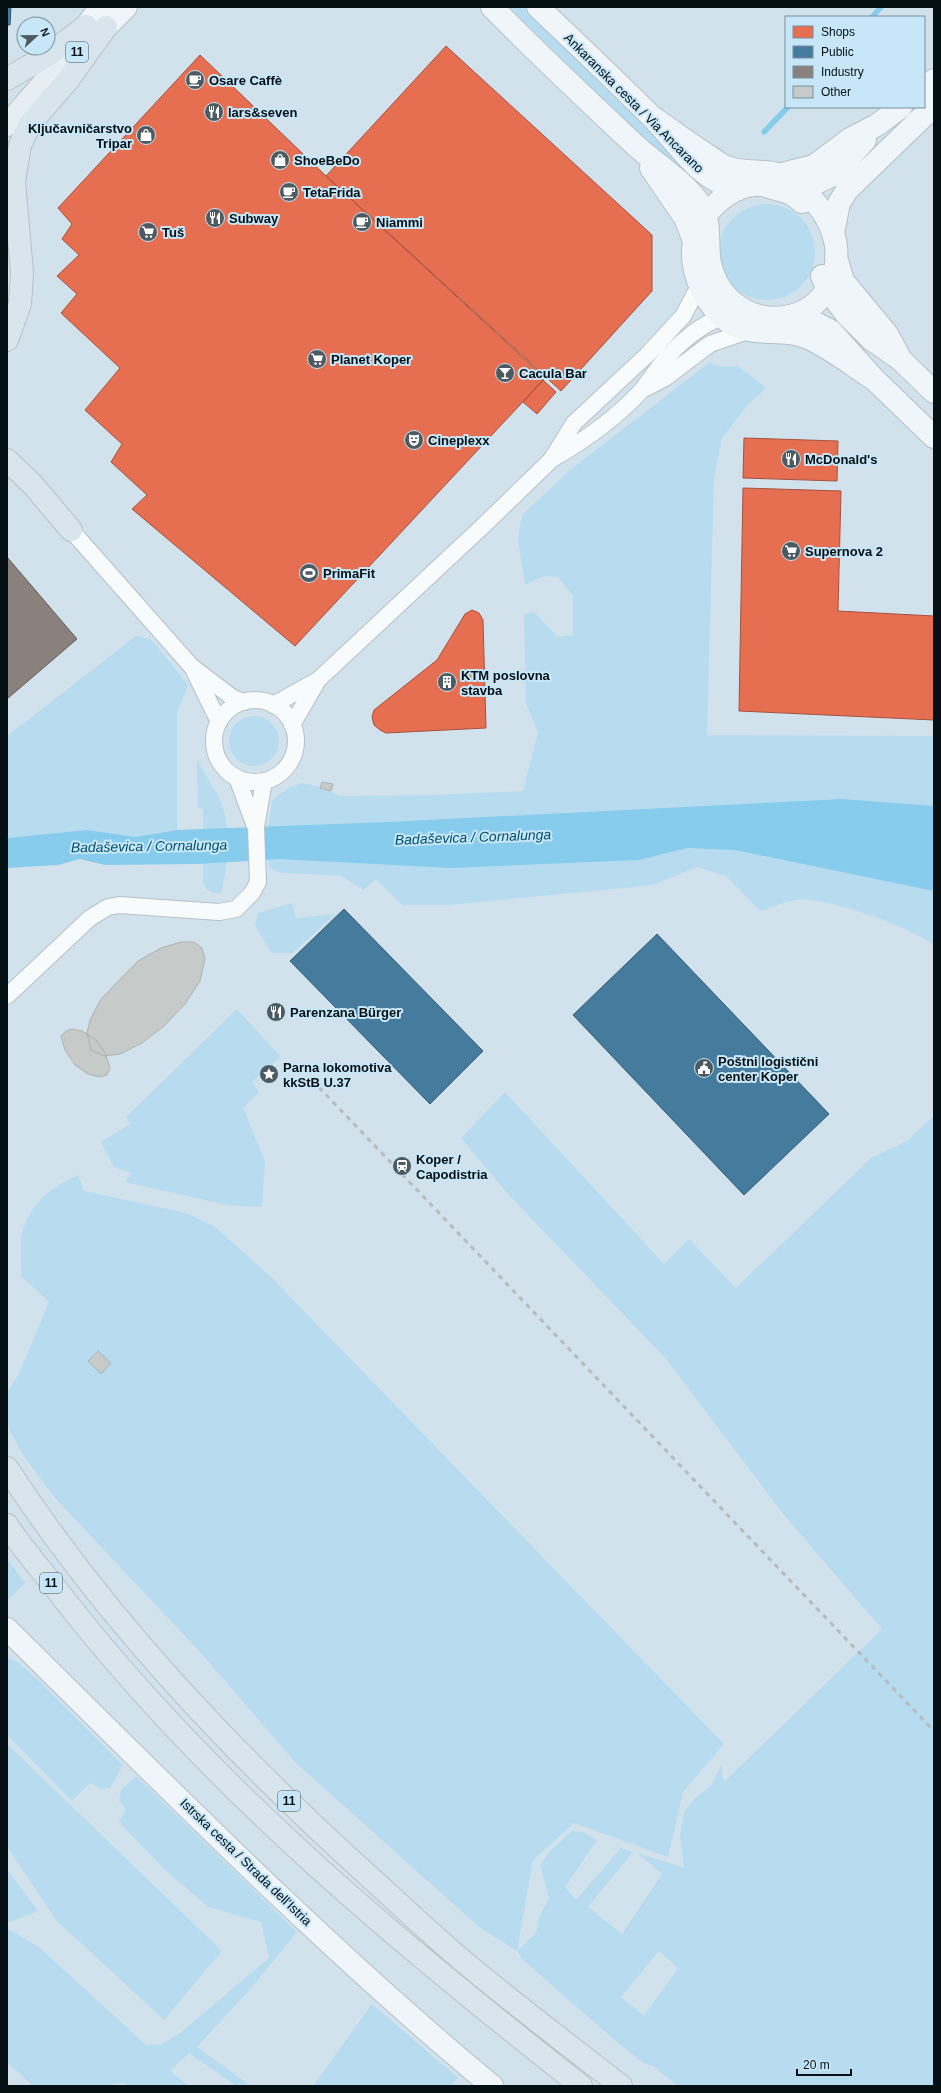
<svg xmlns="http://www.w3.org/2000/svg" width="941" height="2093" viewBox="0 0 941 2093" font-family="Helvetica,sans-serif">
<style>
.green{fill:#b7dcef;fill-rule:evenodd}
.water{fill:#87ccec}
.shops{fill:#e76f51;stroke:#a3523f}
.public{fill:#457b9d;stroke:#325b74}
.industry{fill:#8a817c;stroke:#625f5d}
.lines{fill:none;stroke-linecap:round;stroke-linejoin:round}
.stream{stroke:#87ccec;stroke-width:5.5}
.building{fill:#c6cbca;stroke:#adb2b1}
.street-casing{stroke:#b4c0c8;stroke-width:18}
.secondary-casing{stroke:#b4c0c8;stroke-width:24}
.primary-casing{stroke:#b8c0c4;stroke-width:24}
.highway-casing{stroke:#b8c0c4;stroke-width:24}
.street{stroke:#f8fbfc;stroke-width:16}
.secondary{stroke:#eff5f8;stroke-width:22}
.primary{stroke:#e6eef3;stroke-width:22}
.highway{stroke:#d9e5ec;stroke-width:22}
.rail{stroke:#b7bbbe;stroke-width:3;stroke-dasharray:5 5;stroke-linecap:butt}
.labels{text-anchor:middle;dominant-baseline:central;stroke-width:4;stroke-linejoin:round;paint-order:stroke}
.shield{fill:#c7e6f7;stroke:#3f5059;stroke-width:1}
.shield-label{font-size:12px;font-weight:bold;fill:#051015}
.poi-label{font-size:13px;font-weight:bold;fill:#051015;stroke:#c7e6f7;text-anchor:start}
.street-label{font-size:13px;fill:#051015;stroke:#c7e6f7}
.water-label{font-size:14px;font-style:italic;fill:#00506c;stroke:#c7e6f7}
</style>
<rect width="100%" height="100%" fill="#d2e2ec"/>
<!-- green -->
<path class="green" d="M509 7H523L684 163 676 171Z
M719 252a48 48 0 1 1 96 0a48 48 0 1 1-96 0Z
M710 362C717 368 729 367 738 366L766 388 747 406 722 438 714 478 707 735 934 736V945C911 927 823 895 795 900 783 902 771 908 760 911L726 876 697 867 654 885 449 905H402L376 879 363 890 341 876 282 873 271 869C262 853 270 818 272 800L290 787 302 783 320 787 340 796 435 795 523 791 538 733 526 703 524 614 534 612 558 637 573 635V596L558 577 544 576 525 585 518 538 522 515 570 470Z
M136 636 151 639 188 685 177 713V830L135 837 87 830 7 838V736Z
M229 741a25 25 0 1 1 50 0a25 25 0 1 1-50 0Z
M197 760C203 771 210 781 216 792 233 822 229 860 221 893H213L206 889 203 882V809L198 808Z
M292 903 296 918 336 914 292 953H272L255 926 258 913Z
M237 1009 281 1057 252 1082 259 1092 243 1108 265 1161 262 1207 227 1205 125 1182 131 1173 114 1167 101 1142 130 1124 126 1117Z
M505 1092 664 1264 689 1239 736 1288 871 1158 907 1141 934 1116V2086H678L653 2066 643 2063 618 2043 523 1960 517 1951 479 1927 295 1762 200 1652 56 1499 23 1455 9 1429 7 1418V1392L19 1374 49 1302 21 1276C22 1263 19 1241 23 1230 31 1202 54 1186 78 1175L84 1191 186 1213 214 1226 271 1277 724 1744 683 1792 668 1857 574 1823 533 1860 517 1951 536 1933 539 1918 549 1898 540 1865 549 1852 572 1831 583 1832 597 1840 565 1887 576 1900 621 1848 633 1852 588 1907 622 1934 662 1874 637 1853 684 1868 680 1835 684 1812 695 1798 711 1786 722 1764V1777L725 1781 882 1629 784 1515 666 1359 508 1194 461 1138ZM659 1951 678 1968 644 2016 621 1997Z
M7 1559 25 1583 7 1600Z
M8 1658 16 1661 35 1677 123 1765 110 1788 101 1789 90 1783 72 1801 7 1735Z
M7 1744 222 1951 164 2020 56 1920 7 1847Z
M136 1776 297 1932 252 1987 197 2047 251 2086H236L189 2053 170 2071 189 2086H127L124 2083 100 2086H33L7 2062V1928L40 1948 146 2045 162 2044 180 2033 269 1958 261 1922 208 1907 163 1868 119 1822 126 1809 119 1801 121 1790Z
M7 1869 38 1911 7 1923Z
M372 2004 458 2078 451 2086H313Z"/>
<!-- water -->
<path class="water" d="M842 799 934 806V891L735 850 687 848 639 860 451 868 279 859 197 864 105 865 80 859 58 865 7 868V838L87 830 135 837 177 830 388 822Z"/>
<!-- shops -->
<path class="shops" d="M446 46 652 235V291L561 391 326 176Z
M200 55 326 176 545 378 295 646 132 509 147 495 111 462 122 444 85 410 120 368 61 313 77 294 57 276 79 255 62 239 72 224 58 208Z
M543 380 556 392 537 414 523 402Z
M744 438 838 441 837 481 743 478Z
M743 488 841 491 838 611 934 616V720L739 711Z
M472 610 479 613 483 620 486 728 386 733 380 730 374 725 372 717 374 710 437 660 465 614Z"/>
<!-- public -->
<path class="public" d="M7 7H11L10 25H7Z
M344 909 483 1051 430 1104 290 961Z
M657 934 829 1114 744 1195 573 1015Z"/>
<!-- industry -->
<path class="industry" d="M7 557 77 639 7 699Z"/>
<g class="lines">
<!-- stream -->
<path class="stream" d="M872 17 881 7
M764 132 788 107"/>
</g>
<!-- building -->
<path class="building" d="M322 782 333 784 331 791 320 788Z
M181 942H194L202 948 205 959 200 981 185 1004 164 1026 142 1043 120 1054 104 1056 91 1050 87 1033 90 1020 101 999 138 961 161 948Z
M72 1029 82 1031 96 1040 105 1053 110 1068 107 1075 99 1077 88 1074 75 1065 65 1050 61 1036 66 1031Z
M98 1351 111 1363 101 1374 88 1361Z"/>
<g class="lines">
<defs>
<path id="street" d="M646 388 665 378 710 344 748 331
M554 458C585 440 616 418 641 391 651 379 659 365 670 354 686 337 706 321 730 314
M71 530 191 666 233 698 244 702
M194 671 219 722
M214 741a41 41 0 1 1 82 0a41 41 0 1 1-82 0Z
M273 705 318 680 484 525 551 460 574 423 647 355 683 316 699 286
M292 725 318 680
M237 778 255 826
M7 996 90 918 108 907 119 905 219 912 236 909 252 893 258 882 256 827 264 781"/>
<path id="secondary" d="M492 7C538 54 586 99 634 144 655 164 685 181 701 206 713 226 705 247 711 267 720 301 751 322 785 317 825 311 845 270 833 233 826 211 809 194 792 181 772 166 749 176 727 167 720 165 714 159 707 155 688 143 670 129 652 117
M538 7C576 43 614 79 650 115 680 145 694 176 737 190
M86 26 101 7
M106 27 126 7
M924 89 934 80
M651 168 685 218 694 241
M782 174 814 166 850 139 877 125 901 107
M793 194 833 175 865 140
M802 202C794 194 787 192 776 189 771 188 766 185 761 185 733 182 698 214 694 241 689 268 702 298 721 316 750 342 778 325 808 338 831 348 853 366 875 380
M833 233 839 203 847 190 934 106
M836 257 843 281 887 334 898 354
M822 276 828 290 846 314 871 339 901 360 934 392
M798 314 831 331 875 380 934 437
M7 1629C165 1785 322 1945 492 2086"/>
<path id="primary" d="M7 125 48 78 80 34"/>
<path id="highway" d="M7 79 48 55 86 26
M7 340 20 304 22 273 14 181 20 145 30 124 68 80 106 27
M7 460 33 485 71 530
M7 1468C108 1623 237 1757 374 1881 405 1909 436 1939 469 1966 518 2007 570 2046 621 2086
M7 1525C24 1551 45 1574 64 1599 211 1787 394 1939 581 2086"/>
</defs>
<!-- street casing -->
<use href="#street" class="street-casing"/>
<!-- secondary casing -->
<use href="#secondary" class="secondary-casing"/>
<!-- primary casing -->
<use href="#primary" class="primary-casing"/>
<!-- highway casing -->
<use href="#highway" class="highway-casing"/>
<!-- street -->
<use href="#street" class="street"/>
<!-- secondary -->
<use href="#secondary" class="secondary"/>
<!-- primary -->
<use href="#primary" class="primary"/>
<!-- highway -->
<use href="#highway" class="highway"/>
<!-- rail -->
<path class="rail" d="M312 1080 934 1731"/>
</g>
<!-- icons -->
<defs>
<symbol id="cafe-disc" viewBox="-11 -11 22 22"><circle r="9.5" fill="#4d5a60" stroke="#c7e6f7"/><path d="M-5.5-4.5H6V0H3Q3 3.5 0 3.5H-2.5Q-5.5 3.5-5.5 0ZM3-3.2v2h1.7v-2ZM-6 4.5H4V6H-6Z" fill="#fff"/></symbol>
<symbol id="restaurant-disc" viewBox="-11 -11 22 22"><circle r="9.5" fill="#4d5a60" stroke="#c7e6f7"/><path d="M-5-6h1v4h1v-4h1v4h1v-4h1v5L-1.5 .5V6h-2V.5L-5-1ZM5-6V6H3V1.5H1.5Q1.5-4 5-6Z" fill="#fff"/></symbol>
<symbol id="shop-disc" viewBox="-11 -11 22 22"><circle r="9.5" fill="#4d5a60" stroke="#c7e6f7"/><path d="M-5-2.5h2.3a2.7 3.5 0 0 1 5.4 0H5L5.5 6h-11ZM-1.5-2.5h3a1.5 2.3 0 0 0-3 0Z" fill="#fff"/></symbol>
<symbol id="supermarket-disc" viewBox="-11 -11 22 22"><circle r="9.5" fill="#4d5a60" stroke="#c7e6f7"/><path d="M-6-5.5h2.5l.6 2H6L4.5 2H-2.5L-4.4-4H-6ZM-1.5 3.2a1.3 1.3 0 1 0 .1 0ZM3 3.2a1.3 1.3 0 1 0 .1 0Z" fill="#fff"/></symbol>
<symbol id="bar-disc" viewBox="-11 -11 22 22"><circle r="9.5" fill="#4d5a60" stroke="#c7e6f7"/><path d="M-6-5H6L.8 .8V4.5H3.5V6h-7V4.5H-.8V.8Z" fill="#fff"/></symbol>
<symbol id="theatre-disc" viewBox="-11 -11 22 22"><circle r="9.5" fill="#4d5a60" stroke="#c7e6f7"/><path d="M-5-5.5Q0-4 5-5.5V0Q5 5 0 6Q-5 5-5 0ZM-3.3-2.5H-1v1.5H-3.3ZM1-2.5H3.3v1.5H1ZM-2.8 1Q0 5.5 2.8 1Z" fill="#fff"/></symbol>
<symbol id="stadium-disc" viewBox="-11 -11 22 22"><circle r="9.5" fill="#4d5a60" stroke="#c7e6f7"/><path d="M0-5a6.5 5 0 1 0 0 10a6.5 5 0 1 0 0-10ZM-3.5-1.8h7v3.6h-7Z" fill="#fff"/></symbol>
<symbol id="building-disc" viewBox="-11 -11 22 22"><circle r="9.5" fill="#4d5a60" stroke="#c7e6f7"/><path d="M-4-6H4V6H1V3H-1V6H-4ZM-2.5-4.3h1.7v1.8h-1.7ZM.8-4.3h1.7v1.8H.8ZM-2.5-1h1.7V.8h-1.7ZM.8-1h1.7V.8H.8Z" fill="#fff"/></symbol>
<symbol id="civic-disc" viewBox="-11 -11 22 22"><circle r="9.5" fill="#4d5a60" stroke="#c7e6f7"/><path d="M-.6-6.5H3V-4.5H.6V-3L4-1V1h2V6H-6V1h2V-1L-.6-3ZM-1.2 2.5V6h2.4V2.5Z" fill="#fff"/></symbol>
<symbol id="sight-disc" viewBox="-11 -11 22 22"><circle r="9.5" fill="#4d5a60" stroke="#c7e6f7"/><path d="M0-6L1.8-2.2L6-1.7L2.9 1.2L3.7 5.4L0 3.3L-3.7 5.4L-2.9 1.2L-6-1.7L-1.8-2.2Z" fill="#fff"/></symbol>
<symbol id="station-disc" viewBox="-11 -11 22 22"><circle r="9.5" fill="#4d5a60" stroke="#c7e6f7"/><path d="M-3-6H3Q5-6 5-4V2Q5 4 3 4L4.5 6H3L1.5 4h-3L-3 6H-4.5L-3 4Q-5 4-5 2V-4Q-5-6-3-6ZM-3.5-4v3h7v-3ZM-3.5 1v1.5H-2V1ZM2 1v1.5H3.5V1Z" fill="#fff"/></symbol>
</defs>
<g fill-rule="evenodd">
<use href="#cafe-disc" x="184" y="69" width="22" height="22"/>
<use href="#restaurant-disc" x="203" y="101" width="22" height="22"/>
<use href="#shop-disc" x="135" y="124" width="22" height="22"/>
<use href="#shop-disc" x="269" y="149" width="22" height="22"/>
<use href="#cafe-disc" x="278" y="181" width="22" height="22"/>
<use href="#restaurant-disc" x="204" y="207" width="22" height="22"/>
<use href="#cafe-disc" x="351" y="211" width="22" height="22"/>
<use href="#supermarket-disc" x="137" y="221" width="22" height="22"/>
<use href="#supermarket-disc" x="306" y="348" width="22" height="22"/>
<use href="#bar-disc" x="494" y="362" width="22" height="22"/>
<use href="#theatre-disc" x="403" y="429" width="22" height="22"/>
<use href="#restaurant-disc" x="780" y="448" width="22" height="22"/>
<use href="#supermarket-disc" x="780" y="540" width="22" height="22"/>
<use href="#stadium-disc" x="298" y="562" width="22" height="22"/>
<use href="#building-disc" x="436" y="671" width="22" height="22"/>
<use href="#restaurant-disc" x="265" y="1001" width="22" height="22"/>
<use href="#civic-disc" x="693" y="1057" width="22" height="22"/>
<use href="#sight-disc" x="258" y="1063" width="22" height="22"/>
<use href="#station-disc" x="391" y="1155" width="22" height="22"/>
</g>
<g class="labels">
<!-- shield labels -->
<g class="shield">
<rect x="66" y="42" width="22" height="20" rx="3"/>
<rect x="40" y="1573" width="22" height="20" rx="3"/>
<rect x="278" y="1791" width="22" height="20" rx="3"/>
</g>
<g class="shield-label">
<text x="77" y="52">11</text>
<text x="51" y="1583">11</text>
<text x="289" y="1801">11</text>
</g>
<!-- poi labels -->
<g class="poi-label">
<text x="209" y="80">Osare Caffè</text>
<text x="228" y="112">lars&amp;seven</text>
<text x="132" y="128" text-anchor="end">Ključavničarstvo<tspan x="132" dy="15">Tripar</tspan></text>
<text x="294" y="160">ShoeBeDo</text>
<text x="303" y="192">TetaFrida</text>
<text x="229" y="218">Subway</text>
<text x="376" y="222">Niammi</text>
<text x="162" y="232">Tuš</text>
<text x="331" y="359">Planet Koper</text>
<text x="519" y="373">Cacula Bar</text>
<text x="428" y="440">Cineplexx</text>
<text x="805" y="459">McDonald's</text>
<text x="805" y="551">Supernova 2</text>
<text x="323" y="573">PrimaFit</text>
<text x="461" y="675">KTM poslovna<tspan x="461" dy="15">stavba</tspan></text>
<text x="290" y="1012">Parenzana Bürger</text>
<text x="718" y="1061">Poštni logistični<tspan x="718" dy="15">center Koper</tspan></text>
<text x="283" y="1067">Parna lokomotiva<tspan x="283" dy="15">kkStB U.37</tspan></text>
<text x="416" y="1159">Koper /<tspan x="416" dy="15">Capodistria</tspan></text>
</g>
<!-- street labels -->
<g class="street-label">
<text transform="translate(634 103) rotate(45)">Ankaranska cesta / Via Ancarano</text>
<text transform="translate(246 1862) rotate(44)">Istrska cesta / Strada dell'Istria</text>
</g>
<!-- water labels -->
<g class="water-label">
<text transform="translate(473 837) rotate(-2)">Badaševica / Cornalunga</text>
<text transform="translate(149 846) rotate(-1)">Badaševica / Cornalunga</text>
</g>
</g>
<!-- border -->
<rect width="941" height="2093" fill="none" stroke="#051015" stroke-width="16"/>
<!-- legend -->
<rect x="785" y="16" width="140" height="92" fill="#c7e6f7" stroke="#79909d"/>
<rect x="793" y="26" width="20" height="12" fill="#e76f51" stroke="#79909d"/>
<text x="821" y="36" font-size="12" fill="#051015">Shops</text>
<rect x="793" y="46" width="20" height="12" fill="#457b9d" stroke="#79909d"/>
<text x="821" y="56" font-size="12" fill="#051015">Public</text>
<rect x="793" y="66" width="20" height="12" fill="#8a817c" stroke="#79909d"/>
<text x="821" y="76" font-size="12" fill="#051015">Industry</text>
<rect x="793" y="86" width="20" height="12" fill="#c6cbca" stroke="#79909d"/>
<text x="821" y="96" font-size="12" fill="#051015">Other</text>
<!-- north arrow -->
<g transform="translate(36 36) rotate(68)"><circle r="19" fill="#c7e6f7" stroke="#79909d"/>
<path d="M0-3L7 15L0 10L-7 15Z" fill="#4d5a60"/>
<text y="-6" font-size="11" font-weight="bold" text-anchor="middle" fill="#051015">N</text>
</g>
<!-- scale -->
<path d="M797 2069v6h54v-6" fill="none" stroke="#051015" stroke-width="2"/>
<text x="803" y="2069" font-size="12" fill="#051015" stroke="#c7e6f7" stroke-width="3" paint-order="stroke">20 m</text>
</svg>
